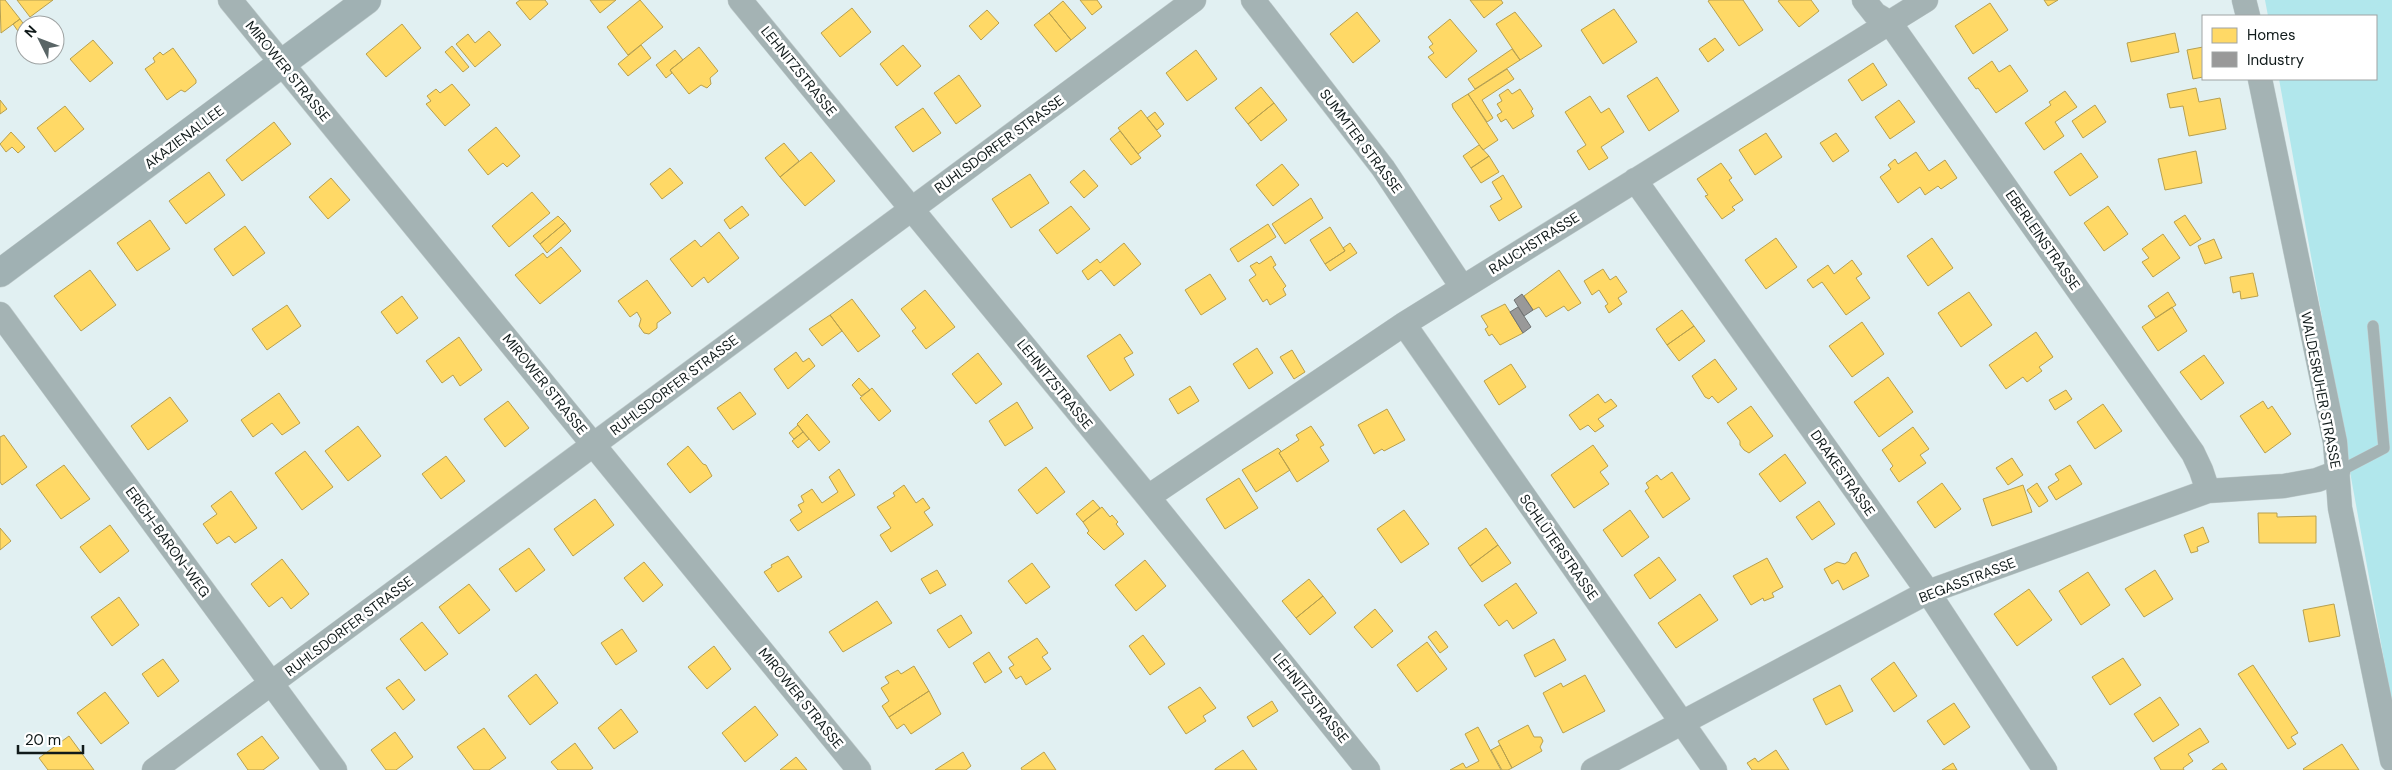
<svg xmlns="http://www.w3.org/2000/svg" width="2392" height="770" viewBox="0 0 2392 770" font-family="'DM Sans',sans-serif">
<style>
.green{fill:#b1e7ec}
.homes{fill:#ffd966;stroke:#b7a04f}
.industry{fill:#999;stroke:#707373}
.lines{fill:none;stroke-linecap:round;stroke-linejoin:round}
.lane-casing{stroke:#c1cdce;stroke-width:12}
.street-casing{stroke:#c1cdce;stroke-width:25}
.secondary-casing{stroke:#c1cdce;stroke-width:29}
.lane{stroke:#a4b3b4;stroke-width:11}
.street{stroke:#a4b3b4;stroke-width:24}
.secondary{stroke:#a0b1b3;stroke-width:28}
.labels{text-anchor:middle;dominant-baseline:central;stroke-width:5;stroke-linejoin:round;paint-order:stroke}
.street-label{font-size:14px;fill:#101a1a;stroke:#fff}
</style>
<rect width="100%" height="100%" fill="#e1f0f2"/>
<!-- green -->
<path class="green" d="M2265 0H2392V704L2279 79H2376V16H2268Z"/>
<!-- homes -->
<path class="homes" d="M0 0H5L20 19 1 33Z
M17 0H53L30 17Z
M520 0H545L548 4 530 20 516 3Z
M590 0H616L600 13Z
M640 0 663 27 628 55 607 27Z
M1080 0H1097L1102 7 1092 15Z
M1470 0H1501L1503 3 1484 18Z
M1710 0H1743L1763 30 1739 46 1708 1Z
M1780 0H1811L1819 11 1799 27 1778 1Z
M2044 0H2058L2048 6Z
M1063 1 1086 28 1071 40 1049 13Z
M1990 3 2008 30 1973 54 1955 26Z
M852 8 871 32 840 57 821 33Z
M1614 9 1637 42 1603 64 1581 30Z
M987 10 999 23 981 40 969 26Z
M1357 12 1380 41 1353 63 1330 34Z
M1515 12 1542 46 1520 60 1496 24Z
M1049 13 1071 40 1056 52 1034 25Z
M20 19 25 26V30L20 34 13 24Z
M1450 19 1477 51 1446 78 1428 57 1434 53 1429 47 1433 44 1428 37Z
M402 24 421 48 386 77 366 54Z
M489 31 501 45 475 67 456 44 468 34 475 43Z
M2175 33 2179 52 2131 62 2127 43Z
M1715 38 1724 50 1708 62 1699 49Z
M93 40 113 63 90 82 70 59Z
M641 45 651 58 628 76 618 64Z
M903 45 921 66 897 86 880 64Z
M452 46 469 67 463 72 445 52Z
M699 47 718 71 710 78 711 84 707 88 701 85 689 94 670 70Z
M2203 47V77L2193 79 2187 50Z
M173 48 196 80V83L185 92 181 90 167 100 145 69 155 62 153 58 160 52 163 55Z
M1512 49 1520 60 1475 89 1468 79Z
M675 50 683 60 670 70 672 73 666 78 656 65Z
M1196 50 1217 79 1187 101 1166 73Z
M1992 61 1999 72 2010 65 2028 91 1996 113 1978 88 1976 89 1968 78Z
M1873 63 1887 85 1862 101 1848 80Z
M1507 69 1514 79 1482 100 1493 118 1487 122 1468 94Z
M959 75 981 106 956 124 934 93Z
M1657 77 1679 111 1649 131 1627 96Z
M452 84 470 105 445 126 426 104 431 101 427 96 436 89 440 93Z
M1261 87 1274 103 1248 124 1235 108Z
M2196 88 2199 102 2220 98 2226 129 2189 136 2183 106 2170 108 2167 94Z
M1508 89 1512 94 1520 89 1533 109 1531 111 1534 116 1513 129 1506 119 1501 122 1497 115 1502 112 1497 104 1502 101 1499 95Z
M2065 91 2077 107 2055 122 2064 136 2044 150 2025 123 2051 105 2049 102Z
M1468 94 1498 140 1483 150 1453 108 1452 104Z
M1590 96 1601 113 1609 108 1624 132 1601 147 1608 158 1589 170 1577 151 1586 145 1565 112Z
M0 100 7 109 0 114Z
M1899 100 1915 122 1890 139 1875 117Z
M1274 103 1287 120 1261 141 1248 124Z
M2095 105 2106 122 2083 138 2072 121Z
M65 106 84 129 55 152 37 128Z
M923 108 941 133 913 152 895 127Z
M1141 110 1161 136 1138 154 1118 128Z
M1155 112 1164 124 1157 130 1147 118Z
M274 122 291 144 242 181 226 160Z
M496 127 520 156 507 167 503 163 488 175 468 150Z
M1120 131 1141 158 1131 165 1110 139Z
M11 132 25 147 18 153 12 147 6 152 0 144Z
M1766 133 1782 157 1755 175 1739 150Z
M1836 133 1849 151 1833 162 1820 143Z
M784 143 799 161 780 177 765 158Z
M1479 145 1489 156 1471 168 1463 156Z
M2196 151 2202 183 2165 190 2158 159Z
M811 152 835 181 805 206 780 177Z
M1916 152 1929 171 1945 160 1957 178 1941 189 1938 186 1925 195 1920 187 1898 203 1880 177 1891 169 1888 165 1895 159 1898 164Z
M2081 153 2098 177 2070 196 2054 172Z
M1489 156 1499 172 1481 183 1471 168Z
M1721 163 1732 178 1729 180 1743 200 1732 207 1735 210 1722 219 1705 196 1708 195 1697 179Z
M1282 164 1299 185 1273 206 1256 185Z
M670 168 683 183 662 199 650 184Z
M1084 170 1098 186 1084 198 1070 182Z
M209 172 225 195 186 224 169 201Z
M1030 174 1049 203 1011 228 992 199Z
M1503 175 1522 207 1499 221 1490 206 1502 199 1492 182Z
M331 178 350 200 328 219 309 197Z
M532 192 550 213 509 247 492 226Z
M1311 198 1323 218 1285 244 1272 224Z
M742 206 749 215 730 229 724 220Z
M1071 206 1090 229 1057 254 1039 230Z
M2108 206 2128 234 2104 251 2084 223Z
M2185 215 2201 239 2190 246 2174 222Z
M558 216 565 223 540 244 533 236Z
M150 220 170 249 137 271 117 243Z
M565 223 571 231 547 253 540 244Z
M1268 224 1276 237 1238 262 1230 249Z
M245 226 265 253 233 276 214 249Z
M1330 227 1345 251 1325 264 1310 240Z
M719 232 739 258 708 283 704 277 692 287 670 259 695 240 701 247Z
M2163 234 2180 258 2153 277 2142 262 2149 258 2142 249Z
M1776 238 1797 267 1766 289 1745 260Z
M1932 238 1953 268 1928 286 1907 256Z
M2214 239 2222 258 2205 264 2198 246Z
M1124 243 1141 264 1114 286 1101 270 1088 280 1082 271 1097 259 1100 263Z
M1350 243 1357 253 1330 271 1325 264 1345 251 1343 248Z
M561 247 581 271 540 304 515 275 543 253 547 258Z
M1271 256 1276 265 1273 267 1286 286 1283 289 1286 295 1270 305 1267 299 1263 302 1249 280 1256 275 1250 266 1257 262 1259 264Z
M1852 260 1862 274 1856 278 1870 298 1846 315 1822 282 1813 288 1807 280 1828 265 1834 274Z
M1603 269 1610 280 1616 276 1627 292 1618 298 1622 304 1609 313 1605 306 1608 304 1599 290 1592 295 1584 281Z
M90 270 116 305 81 331 54 296Z
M1559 270 1581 303 1568 311 1564 306 1546 317 1539 307 1533 310 1524 296Z
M2253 273 2258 296 2241 299 2240 291 2233 293 2230 277Z
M1210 274 1226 299 1201 315 1185 290Z
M647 280 671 313 657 323V328L649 334 644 333 639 326 641 319 637 312 630 317 618 301Z
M925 290 955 327 926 349 912 331 916 328 901 309Z
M1969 292 1992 325 1961 347 1938 313Z
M2168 292 2176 305 2156 318 2148 306Z
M402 296 418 318 397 334 381 312Z
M852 299 880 336 858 352 830 315Z
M1505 304 1523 333 1500 345 1492 334 1489 336 1485 329 1488 327 1481 316Z
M287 305 301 326 267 350 252 329Z
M2172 307 2187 331 2158 351 2142 327Z
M1682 310 1694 326 1667 345 1656 329Z
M830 315 842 331 822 346 809 329Z
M1862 322 1884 354 1852 377 1829 346Z
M1694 326 1705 341 1679 361 1667 345Z
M2036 332 2053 357 2039 367 2042 371 2027 382 2023 377 2006 389 1989 365Z
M1120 334 1133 353 1124 358 1134 375 1110 391 1087 356Z
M459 337 482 370 460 386 453 375 442 383 426 361Z
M1257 348 1273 373 1249 389 1233 364Z
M1292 350 1305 372 1294 379 1280 357Z
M796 352 803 362 809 358 815 366 788 389 774 369Z
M978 353 1002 384 976 404 952 374Z
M2204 355 2224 383 2201 400 2180 372Z
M1715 359 1737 389 1718 403 1712 396 1709 399 1705 397 1692 376Z
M1511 364 1526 387 1499 405 1484 381Z
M1888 377 1913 412 1879 437 1854 402Z
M859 378 870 390 861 396 852 385Z
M1190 386 1199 401 1178 414 1169 399Z
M872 388 891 411 879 421 860 398Z
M2066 390 2072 399 2055 410 2049 400Z
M740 392 756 414 733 430 717 408Z
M279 393 300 423 282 435 272 423 253 437 241 420Z
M1598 394 1605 403 1611 399 1617 406 1598 419 1604 426 1595 432 1588 425 1580 430 1569 415Z
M170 397 188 421 148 450 131 426Z
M508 401 529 428 505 447 484 419Z
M2263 401 2268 409 2272 406 2291 434 2265 453 2240 416Z
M1017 402 1033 428 1005 446 989 421Z
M2103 404 2122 431 2095 449 2077 422Z
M1751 406 1773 436 1749 453 1744 450 1740 445V441L1727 423Z
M1387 409 1405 440 1384 451 1382 449 1374 454 1358 425Z
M807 414 830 442 819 451 797 424Z
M798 425 803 432 794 439 789 433Z
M358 426 381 456 348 481 325 451Z
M1311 426 1324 445 1320 447 1329 461 1297 482 1279 453 1299 440 1296 435Z
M1913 427 1929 449 1920 455 1926 463 1899 482 1890 469 1893 466 1882 450Z
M803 432 809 439 798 448 792 441Z
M4 435 27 467 2 485 0 482V437Z
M1593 445 1608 466 1600 472 1609 484 1574 508 1551 475Z
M688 446 703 464 706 465 712 476 690 493 667 464Z
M1278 448 1281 451 1279 453 1290 470 1256 492 1242 470Z
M305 451 333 487 302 510 275 473Z
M1785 454 1806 483 1780 502 1759 474Z
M446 456 465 481 441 499 422 474Z
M2012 458 2023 475 2008 485 1996 468Z
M64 465 90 499 61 519 36 485Z
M2070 465 2082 484 2056 500 2048 487 2059 480 2055 474Z
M1046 467 1065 492 1037 514 1018 490Z
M839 469 855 495 798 531 790 520 802 512 798 505 804 502 801 496 812 489 822 503 838 492 829 477Z
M1672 472 1690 499 1663 518 1645 491 1649 488 1646 483 1657 475 1661 480Z
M1239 478 1258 508 1225 529 1206 499Z
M1942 483 1961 509 1935 528 1917 502Z
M2037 483 2048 501 2039 507 2027 490Z
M904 485 916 503 923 498 930 508 924 512 933 525 891 552 880 535 891 528 877 507 895 496 893 493Z
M2023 485 2032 512 1992 526 1983 499Z
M231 491 257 528 235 543 229 536 217 544 203 524 217 514 211 506Z
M595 499 614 525 573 556 554 529Z
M1093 500 1100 508 1083 522 1076 514Z
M1819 501 1835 524 1812 540 1796 517Z
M1102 507 1110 517 1112 515 1118 522 1116 524 1124 534 1104 550 1087 533 1089 531 1083 522Z
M1404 510 1429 544 1401 563 1377 529Z
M1630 510 1649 537 1622 557 1603 530Z
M2258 513H2277V517L2316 516V543H2259Z
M110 525 129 551 100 573 80 547Z
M2203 527 2209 542 2197 547 2198 551 2191 553 2184 535Z
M0 528 11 541 0 550Z
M1486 528 1498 545 1470 566 1458 548Z
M1498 545 1511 563 1482 582 1470 566Z
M529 548 545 570 516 592 499 569Z
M1856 552 1869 576 1843 590 1838 580 1832 584 1824 569 1837 562 1845 564 1849 561 1852 554Z
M788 556 802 577 778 592 764 572 772 567 771 565Z
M1659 557 1676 580 1650 599 1634 575Z
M1767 558 1783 587 1772 593 1774 597 1764 601 1763 598 1751 605 1733 576Z
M282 559 309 594 291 609 282 597 269 607 251 584Z
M1145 560 1166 586 1136 611 1115 585Z
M644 562 663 585 643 602 624 578Z
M1032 563 1050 587 1026 604 1008 581Z
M937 570 946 585 930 594 921 579Z
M2155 570 2173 599 2144 617 2125 589Z
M2088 572 2110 605 2081 625 2059 591Z
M1309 579 1323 596 1296 618 1282 601Z
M1516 583 1537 613 1513 629 1507 620 1499 626 1484 605Z
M469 584 490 610 459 634 439 607Z
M2029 589 2052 620 2017 646 1994 614Z
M1700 594 1718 620 1676 648 1658 623Z
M1323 596 1336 613 1310 635 1296 618Z
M119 597 139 625 112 646 91 617Z
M877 601 892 623 843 652 829 632Z
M2334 604 2340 636 2309 642 2303 610Z
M1375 609 1393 631 1372 648 1354 627Z
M961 615 972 633 949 648 937 630Z
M422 622 448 654 425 671 400 639Z
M622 629 637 651 616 665 601 643Z
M1436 631 1448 647 1440 653 1428 637Z
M1143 635 1165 664 1150 675 1129 646Z
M1037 638 1048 653 1042 657 1051 669 1026 685 1021 676 1016 679 1009 668 1014 665 1008 657Z
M1554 639 1566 660 1535 677 1524 655Z
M1427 642 1447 669 1417 692 1397 665Z
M714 646 731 669 707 689 688 667Z
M989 652 1002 672 985 683 973 663Z
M2123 658 2141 685 2110 705 2092 677Z
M163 659 179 681 158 697 142 674Z
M1894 662 1917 696 1894 712 1871 679Z
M2253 665 2298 733 2291 737 2296 744 2288 749 2238 674Z
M914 666 929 691 889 717 882 706 889 701 881 688 889 683 885 677 898 670 901 674Z
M536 674 558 703 530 725 508 696Z
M1585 675 1605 711 1563 733 1543 693 1561 683 1563 687Z
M399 679 415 700 403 710 386 688Z
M1840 685 1853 711 1826 725 1813 699Z
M1200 687 1216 708 1203 716 1206 721 1186 734 1168 707Z
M929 691 941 714 911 734 904 724 897 729 889 717Z
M105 692 129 723 101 744 77 713Z
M2160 697 2179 725 2153 742 2134 714Z
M1272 701 1278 711 1253 727 1247 717Z
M1954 703 1970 727 1944 745 1927 721Z
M755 706 778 735 745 762 722 733Z
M621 709 638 732 614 749 598 728Z
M1528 725 1534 737H1541L1543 741 1540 747 1542 751 1512 768 1498 741Z
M1478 727 1501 770H1450L1463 763 1466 768 1479 761 1465 734Z
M484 728 506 758 489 770H474L457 747Z
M2200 728 2209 742 2188 754 2193 761 2183 768 2184 770H2161L2154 758Z
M395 732 413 757 396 770H386L371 750Z
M69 736 94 770H48L39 758Z
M262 736 279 758 263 770H248L237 754Z
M575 743 593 768 590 770H558L551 762Z
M2342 744 2359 770H2304L2303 769Z
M1500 745 1512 768 1508 770H1502L1491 750Z
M1243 750 1257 770H1215V769Z
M1776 750 1789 770H1752L1747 763 1755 758 1758 762Z
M963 752 971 766 966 770H935Z
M1044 752 1056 770H1022L1021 768Z
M796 757 807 770H780Z
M1953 763 1957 770H1942Z
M2222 763 2227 770H2212Z"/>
<!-- industry -->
<path class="industry" d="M1522 294 1533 310 1524 316 1514 300Z
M1518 307 1531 327 1523 333 1510 312Z"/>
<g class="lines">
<defs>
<path id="lane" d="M2338 472 2384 448 2373 326"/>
<path id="street" d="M230 0 859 770
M740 0 1148 497 1368 770
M1253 0 1383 168 1462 287
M1864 0 1875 14 1890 23 2193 453 2201 470 2208 491
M2244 0 2248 16
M2260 79 2335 442 2340 508 2392 760
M1635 180 1928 592 2045 770
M0 314 335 770
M1404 324 1715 770
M1148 497 1404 324 1926 0
M154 770 1194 0
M1593 770 1928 592 2208 491 2284 486 2317 480 2338 472"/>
<path id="secondary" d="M0 273 367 0"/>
</defs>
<!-- lane casing -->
<use href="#lane" class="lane-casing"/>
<!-- street casing -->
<use href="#street" class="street-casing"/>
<!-- secondary casing -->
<use href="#secondary" class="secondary-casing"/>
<!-- lane -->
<use href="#lane" class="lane"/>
<!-- street -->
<use href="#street" class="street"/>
<!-- secondary -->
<use href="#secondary" class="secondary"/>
</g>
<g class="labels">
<!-- street labels -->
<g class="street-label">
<text transform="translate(288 71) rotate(51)">MIROWER STRASSE</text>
<text transform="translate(799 71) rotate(51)">LEHNITZSTRASSE</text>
<text transform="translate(184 137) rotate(-37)">AKAZIENALLEE</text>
<text transform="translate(1361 141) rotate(53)">SUMMTER STRASSE</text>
<text transform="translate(999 144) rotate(-36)">RUHLSDORFER STRASSE</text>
<text transform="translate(2043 240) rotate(55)">EBERLEINSTRASSE</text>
<text transform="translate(1534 243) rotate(-32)">RAUCHSTRASSE</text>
<text transform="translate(545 384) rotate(51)">MIROWER STRASSE</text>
<text transform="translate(1055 384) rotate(51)">LEHNITZSTRASSE</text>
<text transform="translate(674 385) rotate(-37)">RUHLSDORFER STRASSE</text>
<text transform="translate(2321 390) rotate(79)">WALDESRUHER STRASSE</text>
<text transform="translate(1843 473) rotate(55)">DRAKESTRASSE</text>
<text transform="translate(168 542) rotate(54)">ERICH-BARON-WEG</text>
<text transform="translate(1559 547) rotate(55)">SCHLÜTERSTRASSE</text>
<text transform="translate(1967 580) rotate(-21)">BEGASSTRASSE</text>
<text transform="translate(349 626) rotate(-37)">RUHLSDORFER STRASSE</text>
<text transform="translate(801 698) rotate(51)">MIROWER STRASSE</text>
<text transform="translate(1311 698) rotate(51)">LEHNITZSTRASSE</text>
</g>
</g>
<!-- legend -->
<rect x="2202" y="15" width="175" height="65" fill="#ffffff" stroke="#9fa3a3"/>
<rect x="2212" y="28" width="25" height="15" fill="#ffd966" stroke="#9fa3a3"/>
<text x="2247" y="40" font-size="15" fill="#101a1a">Homes</text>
<rect x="2212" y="52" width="25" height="15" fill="#999999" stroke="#9fa3a3"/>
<text x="2247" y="65" font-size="15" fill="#101a1a">Industry</text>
<!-- north arrow -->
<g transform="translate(40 40) rotate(312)"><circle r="24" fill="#ffffff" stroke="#9fa3a3"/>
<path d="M0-4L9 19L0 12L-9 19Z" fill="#596566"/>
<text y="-8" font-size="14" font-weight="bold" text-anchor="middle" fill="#101a1a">N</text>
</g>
<!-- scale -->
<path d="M18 745v8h65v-8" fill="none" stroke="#101a1a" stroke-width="2.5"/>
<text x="25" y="745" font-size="15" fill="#101a1a" stroke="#ffffff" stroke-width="4" paint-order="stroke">20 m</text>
</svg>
